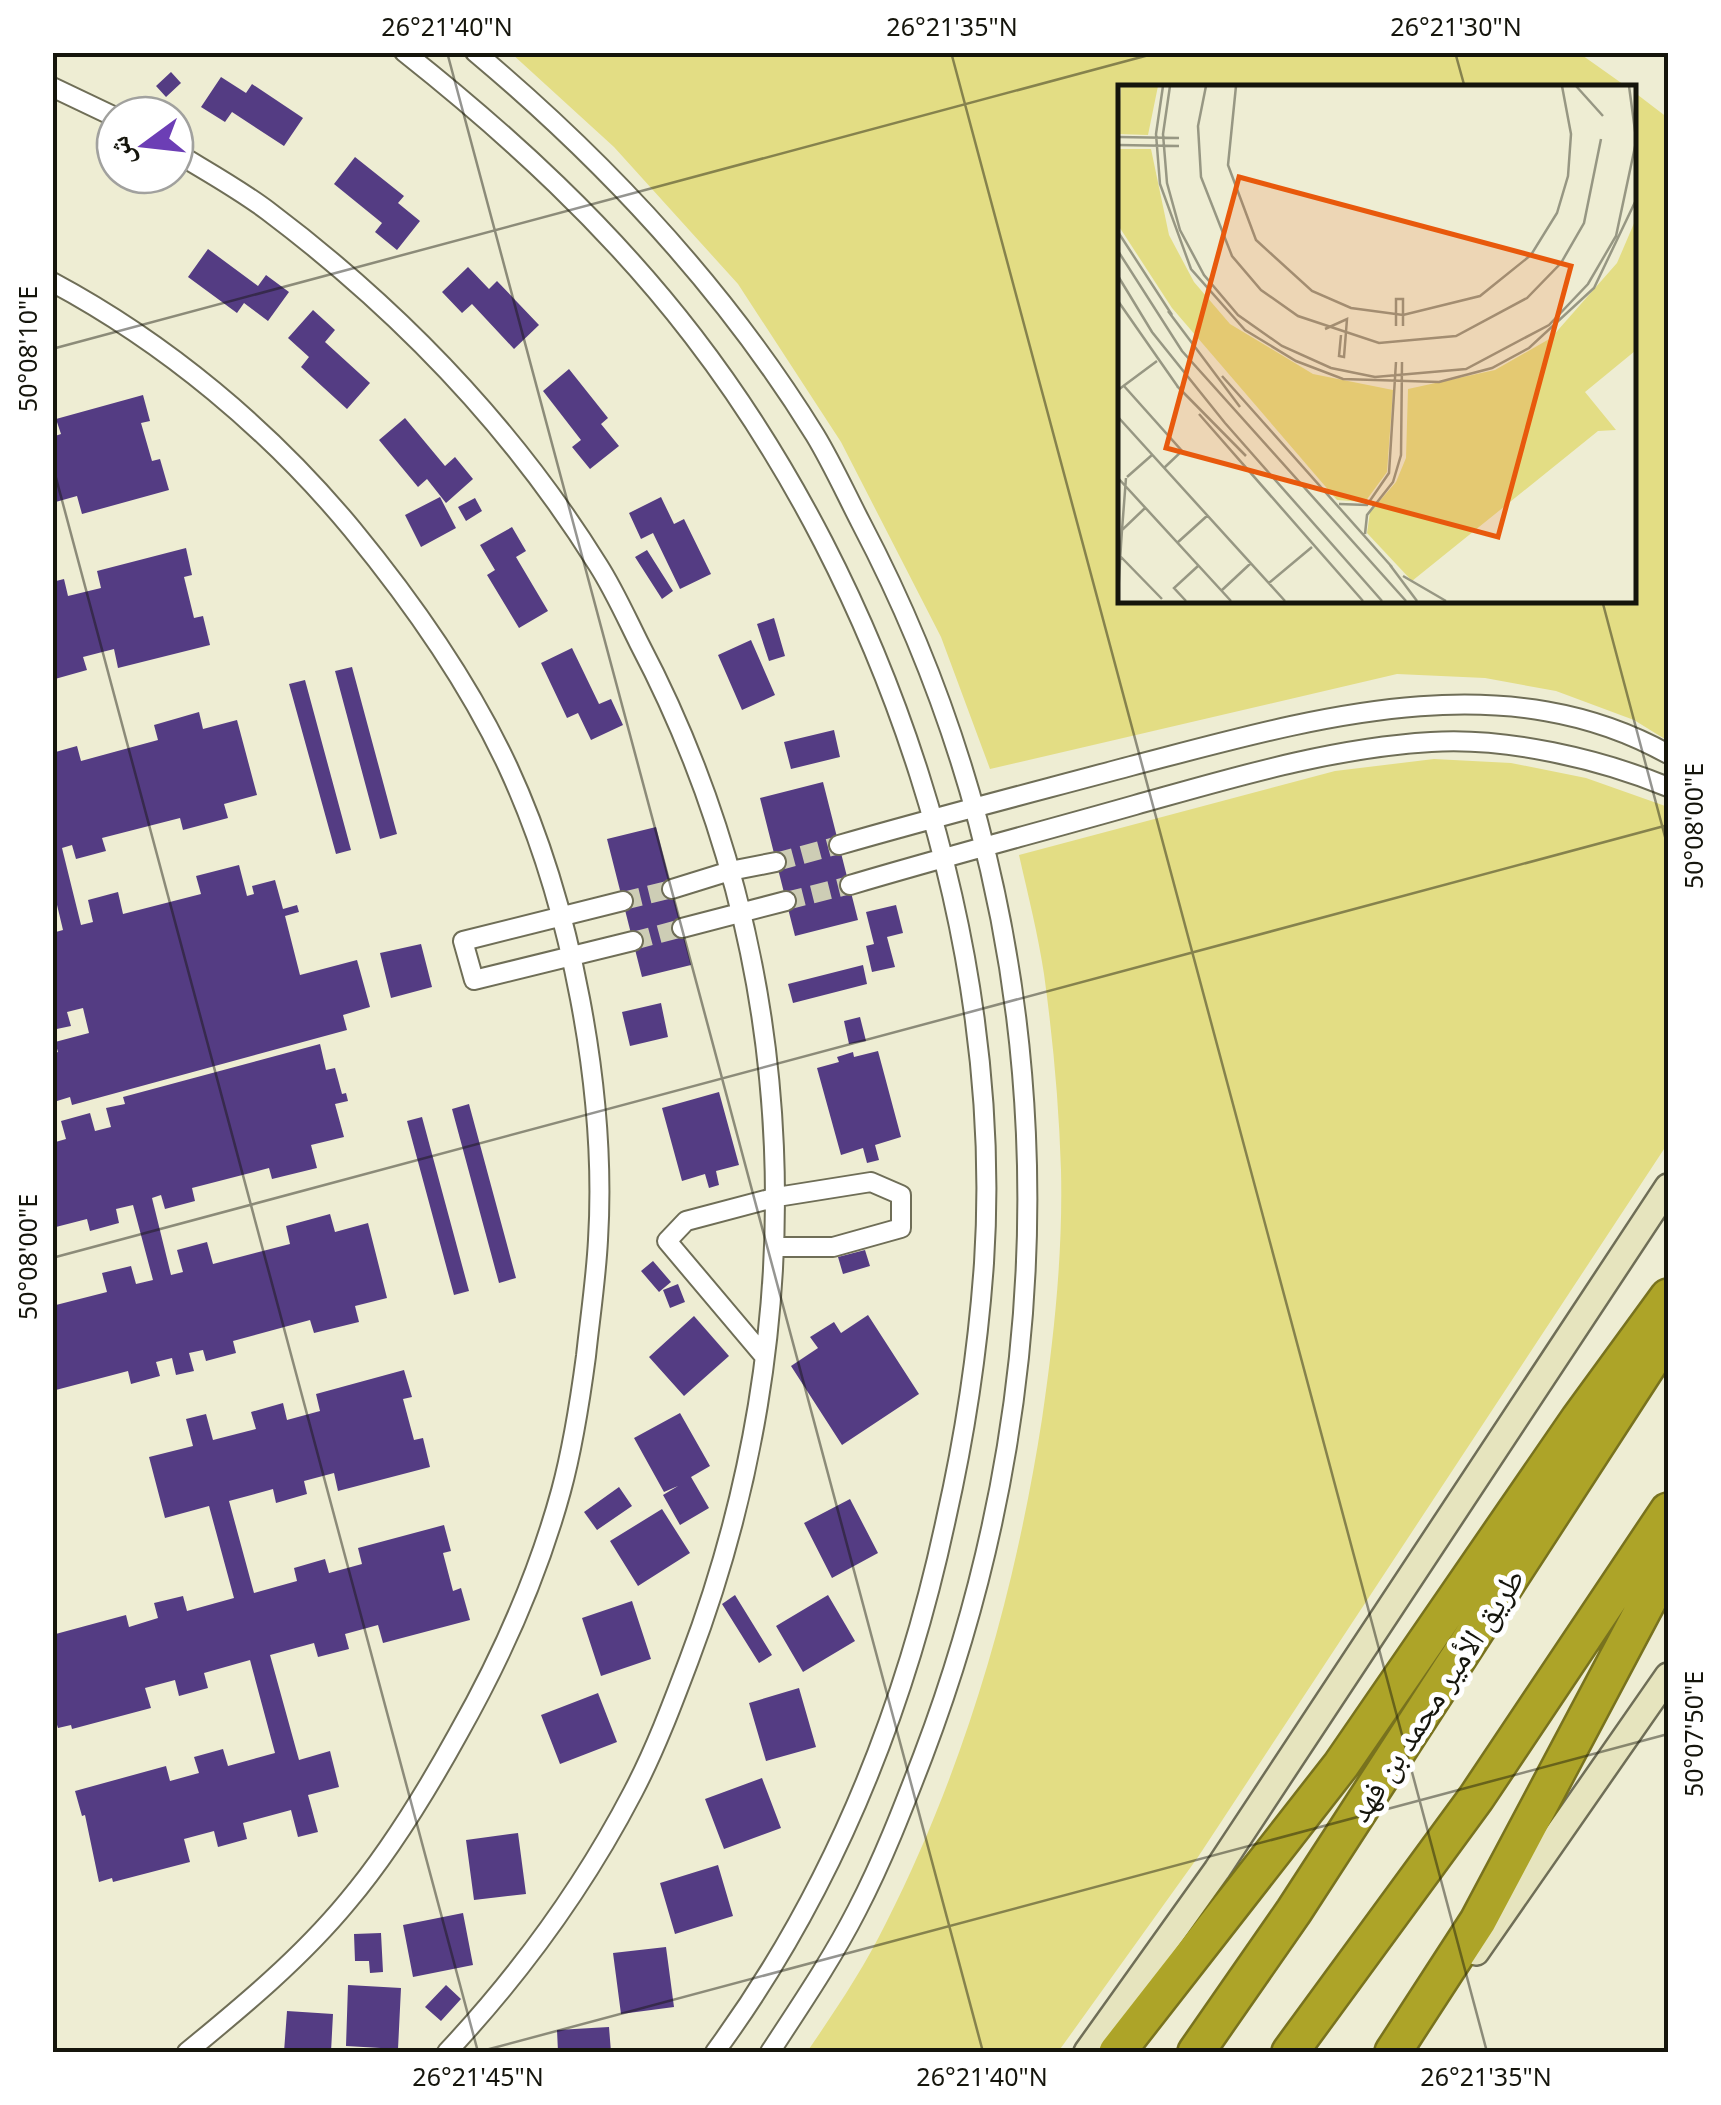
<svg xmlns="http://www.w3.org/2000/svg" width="1721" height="2105" viewBox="0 0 1721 2105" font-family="'Noto Sans','Noto Naskh Arabic',sans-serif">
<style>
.park{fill:#e3dd84}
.building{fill:#543c83}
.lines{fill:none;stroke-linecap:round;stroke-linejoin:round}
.street-tunnel{stroke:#cdcdb5;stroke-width:18;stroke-dasharray:18 9;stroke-linecap:butt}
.street-casing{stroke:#6f6e57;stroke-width:22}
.secondary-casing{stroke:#6f6e57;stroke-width:30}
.highway-casing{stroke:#78721e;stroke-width:40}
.street{stroke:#fff;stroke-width:18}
.secondary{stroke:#e6e4be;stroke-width:25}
.highway{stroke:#ada428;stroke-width:35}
.ticks{fill:none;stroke:#15150c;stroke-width:2.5;stroke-opacity:0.45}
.labels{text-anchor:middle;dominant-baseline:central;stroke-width:10;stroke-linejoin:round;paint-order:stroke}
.street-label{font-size:32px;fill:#15150c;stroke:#fff}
.inset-road{fill:none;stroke:#979783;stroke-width:2.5}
.view{fill:#e8590c;fill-opacity:0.15;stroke:#e8590c;stroke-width:5}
.inset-edge{fill:none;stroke:#15150c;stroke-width:5}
.neatline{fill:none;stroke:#15150c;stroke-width:4}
.ticks-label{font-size:25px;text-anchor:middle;fill:#15150c}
</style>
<rect width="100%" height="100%" fill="#eeedd3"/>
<!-- park -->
<path class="park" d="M511 53H1579L1627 87 1121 88V600H1634V92L1668 118V741L1634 720 1556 691 1485 678 1397 674 990 769 941 637 841 442 738 284 614 147Z
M1434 759 1511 763 1586 778 1668 807V1143L1198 1857 1058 2052H807C835 2011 864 1968 886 1923 966 1765 1015 1593 1042 1419 1054 1337 1063 1254 1061 1170 1059 1105 1053 1039 1044 974 1038 934 1028 895 1019 855L1335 771Z"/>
<!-- building -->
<path class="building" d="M171 72 181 83 166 97 156 86Z
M221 77 246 93 252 84 303 118 284 146 232 112 225 122 201 107Z
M355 157 404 196 398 203 420 221 397 250 375 232 382 223 334 184Z
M208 249 258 286 266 275 289 292 268 321 244 303 237 313 188 277Z
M468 267 489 289 497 281 539 325 514 349 472 304 462 313 442 292Z
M313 310 335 330 325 342 370 383 347 409 301 367 309 357 288 338Z
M569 369 608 418 601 424 619 446 590 469 572 447 581 440 543 391Z
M143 395 150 421 141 423 152 461 160 459 169 490 82 514 77 496 52 503V437L61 434 56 419Z
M405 418 445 466 455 457 473 479 446 503 427 479 418 487 379 440Z
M440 497 456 528 421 547 405 515Z
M661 497 674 524 684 519 711 574 680 589 653 533 641 539 629 513Z
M475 498 482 511 466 521 458 507Z
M512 527 526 551 516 557 548 611 519 628 487 575 495 570 480 545Z
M186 548 192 575 184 577 194 618 203 616 210 645 118 668 114 649 83 657 87 670 55 679 52 667V582L64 579 68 596 101 588 97 571Z
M647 550 673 591 662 599 635 557Z
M774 618 785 656 769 661 757 624Z
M751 640 775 695 742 710 718 655Z
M572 648 599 704 611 699 623 725 591 740 578 713 567 718 541 663Z
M352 667 397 834 380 839 335 671Z
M305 680 351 850 336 854 289 684Z
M199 712 203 729 237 720 257 795 224 804 228 818 183 830 180 818 102 838 106 851 76 859 72 845 62 848 81 925 93 922 88 900 118 892 123 914 201 894 196 876 239 865 247 896 254 894 252 886 275 880 283 909 297 905 299 912 285 916 300 975 357 960 370 1007 343 1015 347 1030 72 1105 70 1097 57 1101 52 1085V1054L58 1052 55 1042 89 1033 83 1008 67 1012 71 1026 52 1030V933L63 930 52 884V753L77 746 81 761 158 740 154 725Z
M834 730 840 757 791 769 784 742Z
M823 782 858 920 795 936 760 798Z
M656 827 691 965 642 977 607 839Z
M896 905 903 933 887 937 895 967 872 972 866 946 874 944 866 912Z
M421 944 432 987 391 998 380 953Z
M863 965 867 984 793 1003 788 984Z
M661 1003 668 1037 630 1046 622 1012Z
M860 1017 866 1041 849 1044 844 1021Z
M320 1044 326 1070 335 1068 342 1094 346 1093 348 1101 335 1104 344 1137 311 1145 317 1168 272 1179 269 1168 192 1188 195 1201 165 1209 161 1195 152 1198 171 1275 183 1272 177 1250 207 1242 213 1264 290 1244 286 1226 330 1214 335 1232 368 1223 387 1298 355 1306 359 1322 314 1333 310 1320 233 1341 236 1353 206 1361 203 1350 189 1353 194 1371 176 1375 172 1358 156 1362 160 1376 131 1384 128 1371 52 1391V1306L107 1292 102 1273 131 1266 136 1284 153 1280 133 1205 116 1209 119 1223 90 1231 87 1219 52 1228V1143L66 1139 61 1121 90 1113 95 1131 111 1127 106 1108 125 1104 123 1097Z
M878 1051 901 1137 875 1145 879 1160 867 1163 863 1148 841 1155 817 1068 839 1062 837 1057 853 1052 854 1057Z
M719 1092 739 1165 716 1171 719 1185 709 1188 705 1174 682 1181 662 1108Z
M469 1104 516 1278 499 1283 452 1109Z
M422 1117 469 1291 454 1295 407 1121Z
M865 1250 870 1266 843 1274 838 1257Z
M653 1261 671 1282 659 1292 641 1271Z
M678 1284 685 1302 670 1308 663 1290Z
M868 1315 919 1394 842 1445 791 1366 818 1348 810 1337 834 1322 841 1333Z
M694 1316 729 1356 684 1396 649 1357Z
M404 1370 412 1397 403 1399 414 1440 423 1438 430 1467 338 1491 334 1473 304 1481 307 1494 276 1503 273 1489 229 1501 254 1593 297 1581 294 1568 325 1559 329 1573 362 1564 358 1548 444 1525 451 1551 443 1553 453 1591 461 1588 470 1620 383 1643 378 1625 345 1634 349 1649 318 1657 314 1643 270 1655 299 1760 330 1751 339 1787 308 1795 318 1832 298 1837 291 1810 243 1823 247 1839 218 1847 214 1831 184 1839 190 1862 113 1882 112 1878 99 1882 85 1815 82 1816 75 1791 166 1766 170 1781 199 1773 194 1757 223 1749 228 1766 275 1753 250 1660 204 1673 208 1688 179 1696 175 1680 145 1688 151 1708 72 1729 71 1725 58 1728 52 1709V1702L56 1701 52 1690V1635L126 1615 129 1627 158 1618 154 1603 183 1596 187 1611 234 1598 209 1506 165 1518 149 1457 193 1446 186 1419 206 1414 213 1440 256 1429 251 1412 283 1403 287 1420 320 1411 316 1394Z
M680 1413 710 1466 691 1477 709 1508 680 1525 663 1495 678 1486 664 1492 634 1438Z
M619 1487 632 1506 597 1530 584 1512Z
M850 1499 878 1553 832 1578 804 1523Z
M662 1509 690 1553 638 1586 610 1541Z
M735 1595 772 1655 759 1663 722 1604Z
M828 1595 855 1641 803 1672 776 1626Z
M632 1601 651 1659 601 1676 582 1618Z
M799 1688 816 1747 766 1761 749 1703Z
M598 1693 617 1742 560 1764 541 1715Z
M762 1778 781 1828 724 1849 705 1799Z
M518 1833 526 1894 474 1900 466 1840Z
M718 1865 733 1916 675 1934 660 1883Z
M463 1913 473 1965 413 1977 403 1925Z
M381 1933 383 1972 370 1973 369 1961H355L354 1934Z
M666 1947 674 2007 621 2014 613 1953Z
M348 1985 401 1988 398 2049 346 2046Z
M446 1985 461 1999 441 2021 425 2007Z
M287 2011 333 2014 331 2052H284Z
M609 2027 611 2052H558L557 2030Z"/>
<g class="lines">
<!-- street-tunnel -->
<path class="street-tunnel" d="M776 862 839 845
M623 901 672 889
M786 901 850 885
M633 941 682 928"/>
<defs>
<path id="street" d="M404 52C510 136 610 228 693 336 887 588 1005 943 984 1263 978 1349 965 1435 946 1519 905 1711 831 1894 715 2052
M475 52C606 162 724 288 815 435 832 463 846 494 861 523 1064 909 1077 1351 923 1756 903 1808 883 1860 857 1910 832 1959 800 2006 770 2052
M52 87 115 117
M175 152C206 171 239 189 268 211 398 309 512 427 598 565 614 590 626 617 639 643 806 960 815 1328 689 1660 672 1705 655 1750 633 1792 584 1886 519 1975 447 2052
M52 282C166 343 270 430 352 529 412 602 468 681 508 767 571 903 607 1091 598 1240 596 1279 590 1318 586 1356 580 1401 573 1447 561 1491 538 1575 501 1658 458 1734 426 1792 391 1850 348 1901 301 1958 243 2006 187 2052
M839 845C936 817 1034 792 1131 766 1305 721 1500 660 1668 754
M850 885C944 857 1040 832 1135 805 1232 778 1330 748 1431 742 1506 737 1600 759 1668 787
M672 889 730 871 776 862
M623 901 463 941 474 980 633 941
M682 928 786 901
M764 1356 667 1241 686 1221 777 1197 871 1182 901 1195V1228L833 1247H776"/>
<path id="secondary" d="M1476 1952 1668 1676
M1087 2052 1217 1870 1668 1187"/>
<path id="highway" d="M1117 2052 1341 1765 1579 1419 1668 1297
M1196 2052 1294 1911 1663 1342
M1290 2052 1476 1798 1668 1511
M1393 2052 1478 1921 1668 1563"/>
</defs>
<!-- street casing -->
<use href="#street" class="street-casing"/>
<!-- secondary casing -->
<use href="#secondary" class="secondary-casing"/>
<!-- highway casing -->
<use href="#highway" class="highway-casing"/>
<!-- street -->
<use href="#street" class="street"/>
<!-- secondary -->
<use href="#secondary" class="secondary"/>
<!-- highway -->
<use href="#highway" class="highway"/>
</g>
<!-- ticks -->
<path class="ticks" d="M447 52 983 2052M951 52 1487 2052M1455 52 1465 88M52 349 1160 52M52 463 478 2052M1602 600 1668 848M52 1258 1668 825M478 2052 1668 1734"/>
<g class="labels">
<!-- street labels -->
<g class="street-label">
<text transform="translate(1435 1694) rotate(-57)">طريق الأمير محمد بن فهد</text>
</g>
</g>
<!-- overview -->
<g transform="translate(1118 85)">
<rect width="518" height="518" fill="#eeedd3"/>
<path d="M3 1H40L30 50 0 49ZM0 64H33L51 150 76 197 112 239 195 289 275 305 269 387 247 417 219 415 54 223 0 140ZM517 136V266L467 307 498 345 480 346 294 496 249 448 252 427 278 397 288 373 290 304 377 285 433 253 499 178Z" fill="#e3dd84"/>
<path class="inset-road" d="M45 1 38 49 42 99 73 184 127 245 178 276 225 294 321 297 374 283 411 263 476 203 518 115M52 1 45 49 49 98 62 145 86 190 120 230 164 261 213 283 257 292 348 284 431 240 470 199 498 151 518 57M88 1 80 41 83 92 114 171 143 205 180 231 261 258 338 251 409 213 443 178 466 138 483 54M118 1 110 80 138 155 194 206 233 223 285 230 362 211 413 170 439 128 450 91 453 49 444 1M458 1 485 31M511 1 518 53M0 52 61 53M0 60 61 61M0 147 54 230M0 166 64 266 288 516M0 191 34 247 107 338 264 516M0 216 60 302M50 226 122 322M278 241V214H285V241M207 244 229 234 226 272 221 271 223 250M104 291 274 482M6 301 64 366 46 383M59 301 128 371M0 305 39 276M81 329 245 516M0 332 167 516M9 392 34 370M0 393 113 516M221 419 249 420 271 388 278 277M4 445 8 393M247 449 249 430 275 397 283 370 284 277M59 458 90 430M3 460 4 445 27 423M3 472 44 514M272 480 299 516M285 491 328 516M151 498 194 462M103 506 133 478M0 511 3 460M68 516 56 503 80 481"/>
<path class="view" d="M121 92 453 181 380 452 48 363Z"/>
<rect width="518" height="518" class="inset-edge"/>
</g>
<!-- border -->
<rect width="1721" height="2105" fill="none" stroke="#ffffff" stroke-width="110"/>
<!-- north arrow -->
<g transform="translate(145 145) rotate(255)"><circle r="48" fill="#ffffff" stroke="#a1a19e" stroke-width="2.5"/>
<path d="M0-8L18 38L0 25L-18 38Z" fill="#6c3eb5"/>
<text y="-15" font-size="28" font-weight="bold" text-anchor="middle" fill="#15150c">ش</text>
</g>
<rect x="55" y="55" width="1611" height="1995" class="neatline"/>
<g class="ticks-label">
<text x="447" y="36">26°21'40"N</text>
<text x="952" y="36">26°21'35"N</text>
<text x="1456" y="36">26°21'30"N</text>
<text transform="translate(28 349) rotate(-90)" y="9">50°08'10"E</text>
<text transform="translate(1694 826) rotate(-90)" y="9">50°08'00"E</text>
<text transform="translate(28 1257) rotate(-90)" y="9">50°08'00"E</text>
<text transform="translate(1694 1734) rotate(-90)" y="9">50°07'50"E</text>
<text x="478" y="2086">26°21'45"N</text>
<text x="982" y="2086">26°21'40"N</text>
<text x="1486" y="2086">26°21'35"N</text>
</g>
</svg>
